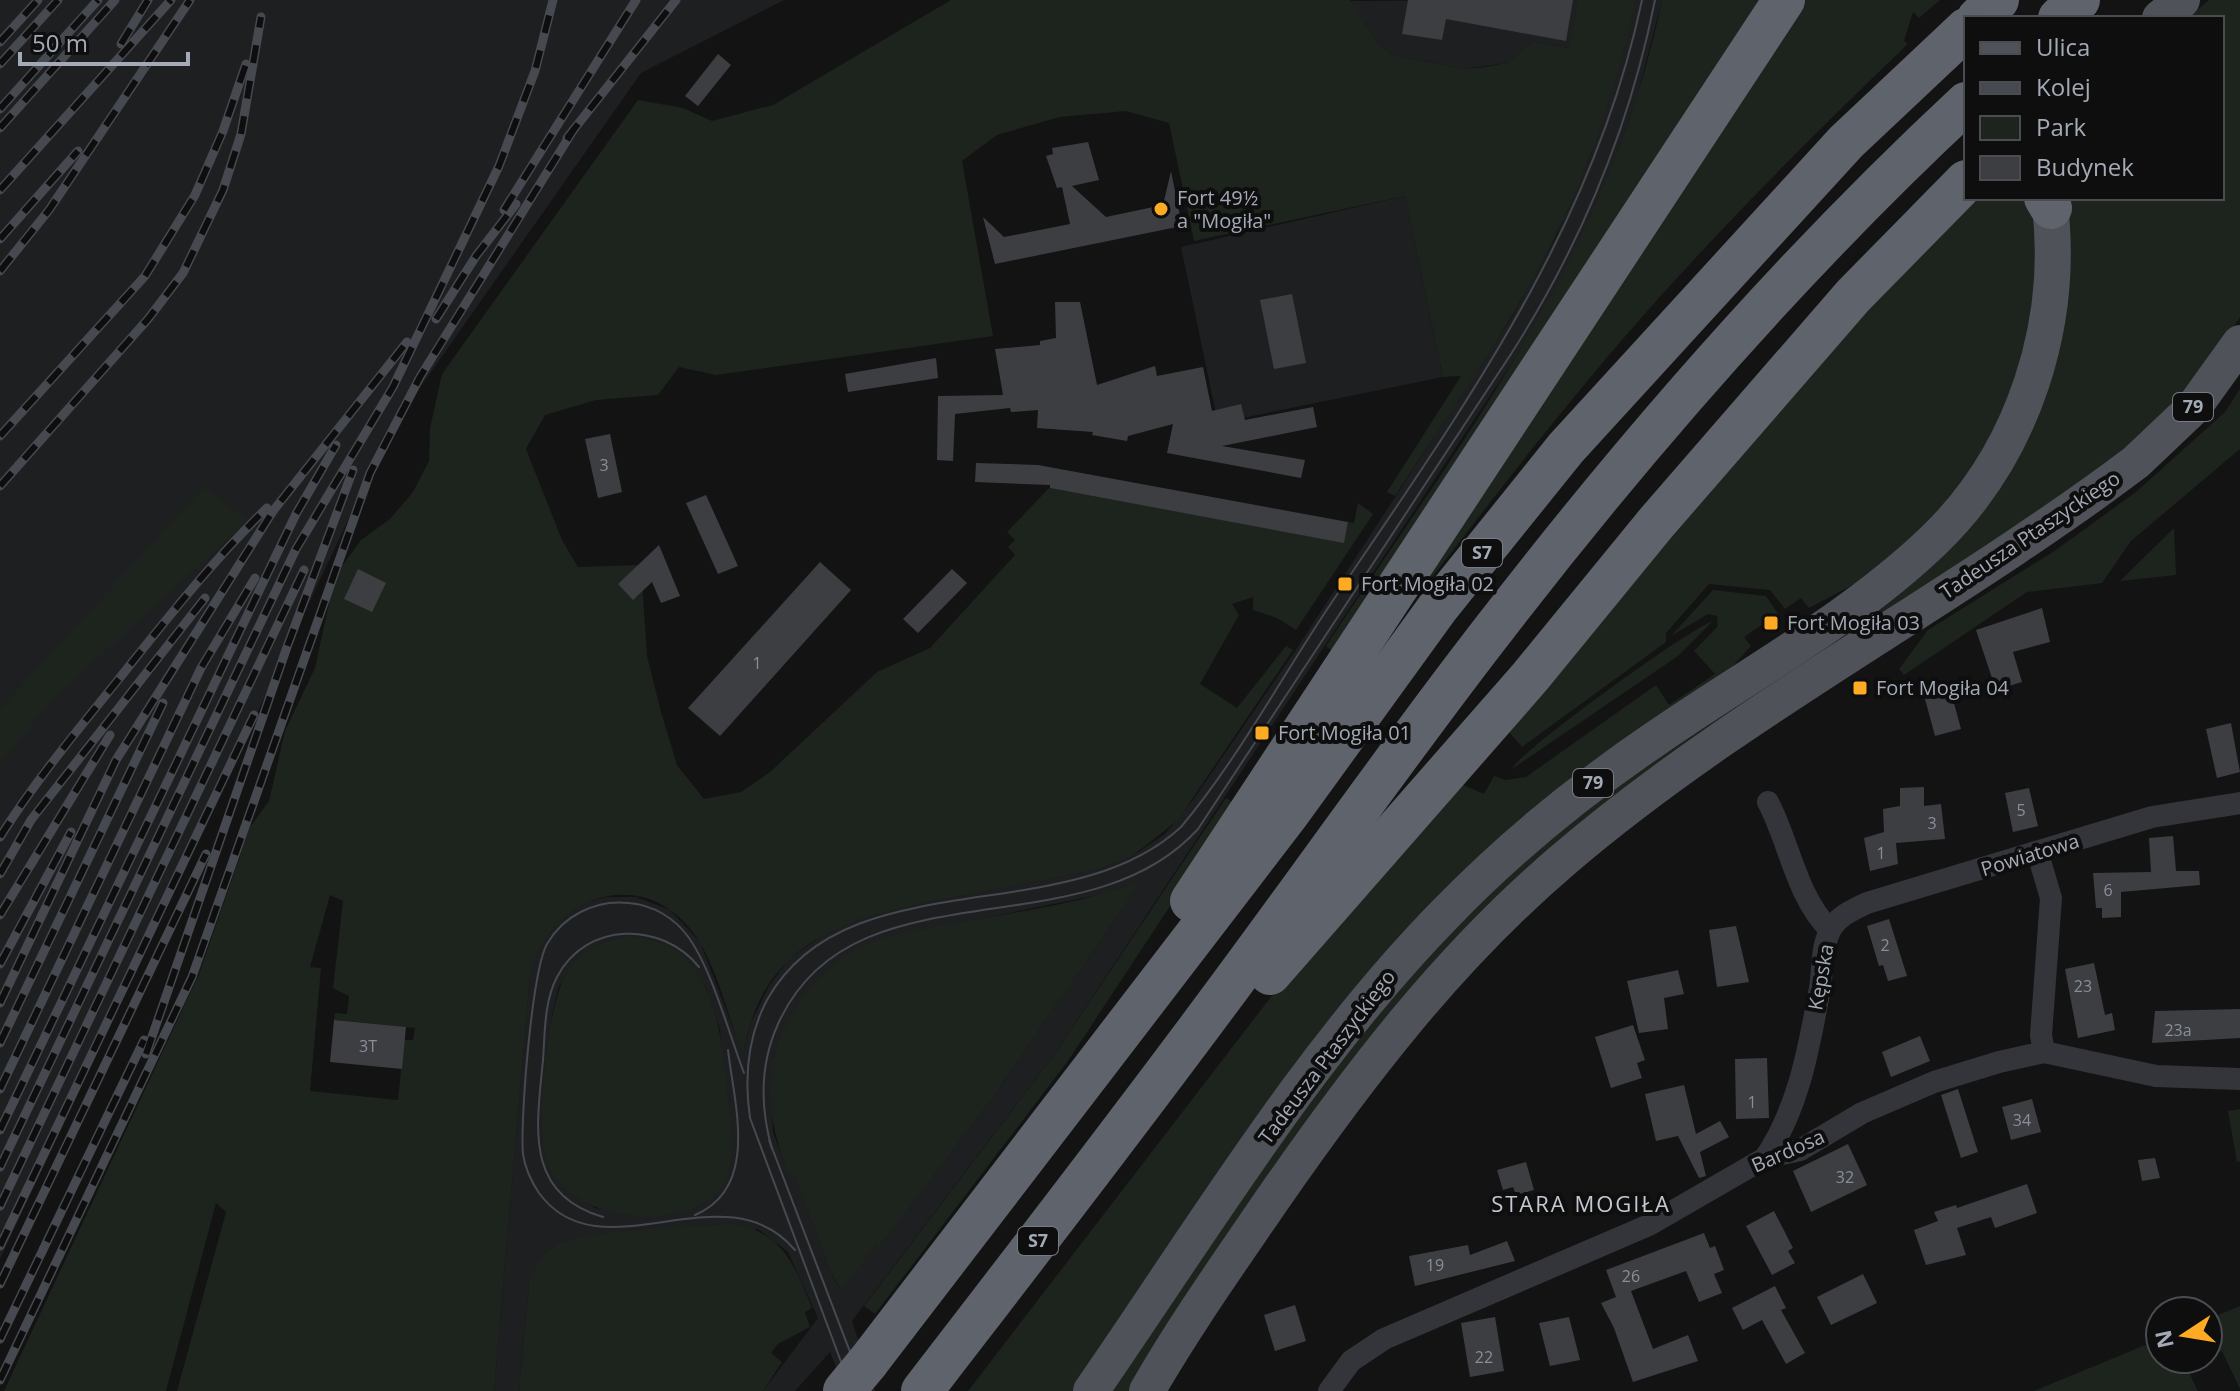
<svg xmlns="http://www.w3.org/2000/svg" width="2240" height="1391" font-family="'Open Sans',sans-serif">
  <rect width="100%" height="100%" fill="#131314"/>
  <g fill="#1e1f21" fill-rule="evenodd">
    <path d="M0,0H784L641,73L391,429L0,1259Z"/>
    <path d="M1578,0L1570,48L1533,42L1506,63L1465,69L1392,55L1376,42L1349,1Z"/>
    <path d="M1636,0H1662L1637,97L1606,184L1555,293L1521,349L1056,1052L852,1321L875,1391H846L830,1352L795,1391H763L818,1318L788,1252L758,1229L551,1249L535,1267L529,1284L519,1391H494L530,975L534,957L555,923L581,904L606,897H636L670,910L700,942L743,1054L751,1022L769,986L788,960L831,929L891,909L1099,869L1131,857L1165,834L1193,800L1295,651L1512,317L1556,237L1589,160ZM1141,881L989,1103L879,1246L876,1245L840,1289L828,1266L795,1174L789,1176L773,1132L771,1083L775,1056L885,938L1103,894ZM624,937L659,942L687,960L706,988L720,1029L731,1164L711,1198L697,1207L644,1216L595,1208L561,1184L545,1156L543,1128L552,1015L558,989L563,979Z"/>
    <path d="M1405,196L1443,377L1218,423L1181,247Z"/>
  </g>
  <g fill="#1c241d" fill-rule="evenodd">
    <path d="M951,0H1350L1376,42L1392,55L1465,69L1485,67L1506,63L1533,42L1569,48L1578,0H1636C1617,81 1593,162 1555,237C1510,328 1451,411 1395,496L1387,492L1461,376L1443,377L1405,196L1194,241L1169,123L1126,111L1060,117L997,135L962,161L993,336L716,375L679,367L658,395L596,400L545,415L526,449L562,540L578,567L641,565L647,656L661,712L677,765L704,799L741,792L770,772L877,672L930,648L1015,555L1008,547L1015,540L1007,532L1049,488L1344,542L1348,522L1354,523L1358,503L1373,514L1296,630L1277,618L1253,610V597L1232,604L1239,615L1200,684L1237,708L1286,646L1293,650L1178,820L1131,857L1099,869C1051,879 1002,888 954,897C853,916 761,937 743,1056C729,1019 716,962 692,931C639,863 548,898 530,975L494,1391H177L226,1212L216,1203L166,1391H4L199,974L250,827L269,801L285,731L315,668L330,599L342,566L361,540L390,519L413,492L429,461L430,428L442,374L638,100L683,108L712,121L773,105ZM330,895L343,901L333,988L349,996L347,1014L335,1013L334,1020L415,1028L413,1040H404L398,1100L310,1091L321,968L310,967Z"/>
    <path d="M1662,0H1767L1068,1061L875,1314L864,1306L1056,1052L1226,798L1233,802L1332,651L1326,646C1463,438 1611,250 1662,0Z"/>
    <path d="M1800,0H1940L1919,18L1913,12L1904,41L1908,44C1822,126 1738,210 1658,299C1561,407 1474,524 1384,639Z"/>
    <path d="M2209,0H2240V317L2200,380L2133,447L1541,861L1131,1391H1108L1300,1112L1396,986L1508,871L1992,491L2062,198H2222V18H2188Z"/>
    <path d="M1971,198H2029L2035,207L2037,299L2002,424L1953,500L1881,570L1809,608L1801,598L1785,609L1770,590L1709,584L1666,633V642L1522,747L1509,732L1463,785L1484,794L1494,776L1505,780L1526,777L1656,685L1669,705L1715,674L1694,651L1718,626L1717,616L1708,614L1671,636L1713,590L1766,596L1778,614L1744,637L1751,646L1724,676L1504,838L1075,1391H968L1287,976L1724,466Z"/>
    <path d="M2240,389V449L2131,541L2102,583L2027,592L1904,675L1899,669L1928,630L2053,552L2136,492L2225,412Z"/>
    <path d="M204,487L246,519L240,528L55,697L0,763V709Z"/>
    <path d="M2174,528L2176,575L2120,581Z"/>
    <path d="M1713,621L1678,656L1512,769C1517,753 1691,627 1713,621Z"/>
    <path d="M1142,880L989,1103L879,1247L876,1245L841,1290L828,1266L795,1175L789,1176C769,1126 761,1073 787,1023C802,995 824,968 852,952C881,935 914,931 946,925C1011,912 1081,905 1142,880Z"/>
    <path d="M624,937C714,934 722,1033 728,1100C730,1129 739,1162 721,1188C704,1210 676,1215 650,1216C618,1217 585,1208 562,1185C551,1175 545,1162 543,1148C538,1111 548,1000 568,970C581,951 602,943 624,937Z"/>
    <path d="M2240,1109V1161L2237,1162L2228,1111Z"/>
    <path d="M730,1224C781,1229 795,1265 812,1308L805,1312L810,1327L778,1344L771,1353L782,1362L763,1391H519L529,1284C533,1267 542,1253 557,1245C588,1229 691,1227 730,1224Z"/>
    <path d="M2240,1306V1389L2222,1351L2208,1357V1319Z"/>
    <path d="M2160,1339V1359H2202L2186,1366L2198,1391H2034Z"/>
  </g>
  <g fill="#3c3e42">
    <path d="M1408,0H1573L1566,41L1446,19L1442,40L1402,34Z"/>
    <path d="M718,54L731,65L698,106L685,96Z"/>
    <path d="M1088,142L1099,180L1072,186L1106,217L1163,205L1171,171L1182,226L995,264L983,217L1004,237L1070,224L1062,187L1057,188L1046,156L1053,154L1052,148Z"/>
    <path d="M1292,294L1306,363L1274,369L1260,300Z"/>
    <path d="M1055,302H1080L1097,385L1155,366L1157,376L1203,367L1212,411L1241,404L1245,420L1313,407L1317,427L1222,446L1305,460L1301,478L1167,453L1173,424L1128,436L1127,441L1092,435L1093,432L1037,428L1038,410L1011,412L1010,408L955,414L953,461L937,460L938,396L1003,395L995,349L1040,345V341L1056,338Z"/>
    <path d="M936,358L938,378L848,392L845,374Z"/>
    <path d="M610,434L622,492L598,498L585,439Z"/>
    <path d="M976,463L1038,465L1348,522L1344,543L1050,488V485L975,482Z"/>
    <path d="M706,495L738,566L718,574L686,503Z"/>
    <path d="M659,545L680,596L661,603L652,582L633,600L618,584Z"/>
    <path d="M820,562L851,590L720,736L688,708Z"/>
    <path d="M358,569L386,583L372,612L344,599Z"/>
    <path d="M952,569L967,583L918,633L903,619Z"/>
    <path d="M2042,608L2050,642L2013,652L2022,682L1996,690L1976,630Z"/>
    <path d="M1948,681L1961,729L1935,736L1922,688Z"/>
    <path d="M2231,723L2240,772L2217,778L2206,729Z"/>
    <path d="M1924,787V806L1941,804L1945,839L1896,843L1898,864L1870,871L1864,838L1884,832L1883,809L1900,806V788Z"/>
    <path d="M2029,788L2038,826L2013,832L2005,793Z"/>
    <path d="M2173,836L2176,871H2199L2200,885L2121,892V917L2102,918V908H2096L2093,873L2151,872L2149,838Z"/>
    <path d="M1889,919L1907,976L1888,981L1883,965L1879,966L1867,926Z"/>
    <path d="M1736,926L1749,982L1717,987L1709,930Z"/>
    <path d="M2094,963L2105,1015L2112,1013L2115,1030L2078,1038L2065,969Z"/>
    <path d="M1678,970L1684,994L1664,998L1668,1029L1639,1033L1627,981Z"/>
    <path d="M2240,1009V1038L2152,1043L2155,1011Z"/>
    <path d="M334,1020L406,1027L402,1069L330,1062Z"/>
    <path d="M1633,1025L1645,1060L1637,1063L1642,1078L1611,1088L1595,1037Z"/>
    <path d="M1920,1036L1930,1061L1891,1077L1882,1052Z"/>
    <path d="M1767,1058L1769,1118L1736,1119L1735,1059Z"/>
    <path d="M1684,1085L1696,1134L1720,1121L1729,1137L1700,1152L1706,1176L1699,1178L1678,1136L1656,1141L1645,1094Z"/>
    <path d="M1958,1089L1978,1152L1961,1158L1941,1095Z"/>
    <path d="M2032,1099L2041,1132L2011,1140L2002,1107Z"/>
    <path d="M1848,1144L1867,1185L1811,1212L1793,1171Z"/>
    <path d="M2155,1158L2160,1178L2142,1181L2138,1160Z"/>
    <path d="M1526,1162L1534,1190L1516,1195L1513,1187L1503,1190L1497,1170Z"/>
    <path d="M2027,1184L2037,1213L1995,1228L1991,1217L1957,1228L1966,1255L1926,1265L1914,1230L1938,1221L1934,1212L1956,1205L1957,1208Z"/>
    <path d="M1774,1211L1793,1248L1788,1251L1795,1263L1772,1275L1746,1226Z"/>
    <path d="M1704,1233L1710,1248L1715,1246L1724,1270L1714,1274L1722,1293L1699,1302L1686,1271L1631,1291L1653,1349L1688,1335L1698,1361L1633,1382L1614,1328L1601,1303L1616,1297L1606,1270Z"/>
    <path d="M1507,1241L1515,1261L1415,1286L1409,1256L1468,1245L1470,1255Z"/>
    <path d="M1863,1274L1877,1303L1831,1325L1817,1297Z"/>
    <path d="M1775,1286L1786,1308L1781,1310L1805,1353L1786,1364L1762,1320L1743,1330L1732,1308Z"/>
    <path d="M1295,1305L1306,1341L1275,1351L1264,1315Z"/>
    <path d="M1495,1317L1504,1371L1470,1377L1461,1323Z"/>
    <path d="M1569,1317L1580,1360L1550,1366L1539,1323Z"/>
  </g>
  <g fill="none" stroke-linecap="round" stroke-linejoin="round">
    <g stroke="#33353a" stroke-width="22">
      <path d="M1768,802C1790,844 1796,896 1830,930"/>
      <path d="M2038,854L2051,898L2041,1035L2044,1052"/>
      <path d="M1765,1158C1799,1108 1809,1047 1820,988C1823,970 1821,950 1829,933C1836,917 1852,910 1867,903L2152,817L2240,803"/>
      <path d="M1329,1391L1351,1361L1384,1339L1649,1225L1765,1158L1800,1150L1862,1113L1934,1082L1999,1062L2044,1052L2156,1076L2240,1079"/>
    </g>
    <g stroke="#4f5259" stroke-width="36">
      <path d="M2160,18L2182,0"/>
      <path d="M1091,1391C1203,1229 1309,1052 1447,912C1510,847 1580,790 1655,739C1747,675 1852,619 1934,540C2024,453 2066,322 2049,198"/>
      <path d="M1147,1391C1185,1325 1229,1263 1272,1200C1358,1076 1447,959 1563,860C1738,710 1952,601 2136,462L2194,407L2240,343"/>
    </g>
    <g stroke="#5f636b" stroke-width="42">
      <path d="M1978,18L1998,0"/>
      <path d="M2059,18L2079,0"/>
      <path d="M2045,198L2051,208"/>
      <path d="M1191,901L1784,0"/>
      <path d="M1270,974L1530,677L1656,523L1853,296L1966,181"/>
      <path d="M868,1362L1289,813L1439,606L1566,448L1846,142L1966,29"/>
      <path d="M922,1391C1032,1248 1143,1105 1250,959C1331,849 1409,738 1493,630C1637,443 1793,264 1966,103"/>
    </g>
    <g stroke="#46494f" stroke-width="2">
      <path d="M744,1073C729,1034 712,970 689,938C675,918 653,905 629,903C596,899 563,916 547,944C532,971 520,1120 523,1154C525,1168 531,1181 539,1193C601,1278 724,1166 795,1250"/>
      <path d="M769,1140L865,1391"/>
      <path d="M772,1149C760,1107 760,1064 778,1024C852,859 1085,954 1198,829L1511,354C1580,246 1630,126 1655,0"/>
      <path d="M695,1215C760,1188 734,1103 728,1050"/>
      <path d="M603,1217C523,1194 537,1125 543,1060C545,1033 544,1002 557,977C586,921 662,921 699,967"/>
      <path d="M852,1391L750,1118C744,1077 747,1038 767,1000C846,858 1068,932 1181,827C1238,759 1281,678 1330,605C1460,412 1593,232 1642,0"/>
    </g>
    <g stroke="#46494f" stroke-width="9">
      <g id="rail">
        <path d="M0,42L38,0"/>
        <path d="M121,44L148,0"/>
        <path d="M0,64L58,0"/>
        <path d="M0,109L98,0"/>
        <path d="M0,128L115,0"/>
        <path d="M567,138L676,0"/>
        <path d="M0,190L171,0"/>
        <path d="M504,210L636,0"/>
        <path d="M0,239L78,151"/>
        <path d="M0,271L49,210L190,0"/>
        <path d="M436,319L476,256L516,204"/>
        <path d="M0,436L145,276L195,195L223,131L246,64"/>
        <path d="M0,486L148,319L183,273L223,190L241,134L261,17"/>
        <path d="M0,837C35,781 77,731 118,680C166,620 212,561 267,508"/>
        <path d="M0,874L31,820L205,598"/>
        <path d="M0,915L110,735"/>
        <path d="M0,964L71,832"/>
        <path d="M0,1003L116,760L273,511L407,342"/>
        <path d="M0,1043L163,703"/>
        <path d="M146,1054L287,647L353,470"/>
        <path d="M0,1089L201,668L255,578"/>
        <path d="M0,1130L296,514L336,445"/>
        <path d="M0,1167L296,549L393,387L499,166L535,71L553,0"/>
        <path d="M0,1206L304,570"/>
        <path d="M0,1246L254,715"/>
        <path d="M0,1284L206,854"/>
        <path d="M0,1339L144,1040"/>
        <path d="M0,1380L192,977L370,473L420,377L574,129"/>
      </g>
    </g>
    <use href="#rail" stroke="#0e0e0f" stroke-width="6" stroke-dasharray="18" stroke-linecap="butt"/>
    <path stroke="#5f636b" stroke-width="42" d="M844,1391L868,1362"/>
  </g>
  <g fill="#fdab22" stroke="#0e0e0f" stroke-width="3">
    <circle cx="1161" cy="209" r="8"/>
    <rect x="1337" y="576" width="16" height="16" rx="4"/>
    <rect x="1763" y="615" width="16" height="16" rx="4"/>
    <rect x="1852" y="680" width="16" height="16" rx="4"/>
    <rect x="1254" y="725" width="16" height="16" rx="4"/>
  </g>
  <g text-anchor="middle" stroke-width="8" stroke-linejoin="round" paint-order="stroke">
    <g font-size="16" fill="#898f99">
      <text x="604" y="471">3</text>
      <text x="757" y="669">1</text>
      <text x="2021" y="816">5</text>
      <text x="1932" y="829">3</text>
      <text x="1881" y="859">1</text>
      <text x="2108" y="896">6</text>
      <text x="1885" y="951">2</text>
      <text x="2083" y="992">23</text>
      <text x="2178" y="1036">23a</text>
      <text x="368" y="1052">3T</text>
      <text x="1752" y="1108">1</text>
      <text x="2022" y="1126">34</text>
      <text x="1845" y="1183">32</text>
      <text x="1435" y="1271">19</text>
      <text x="1631" y="1282">26</text>
      <text x="1484" y="1363">22</text>
    </g>
    <g fill="#0e0e0f" stroke="#767b84" stroke-width="2">
      <rect x="2173" y="393" width="40" height="28" rx="6"/>
      <rect x="1462" y="539" width="40" height="28" rx="6"/>
      <rect x="1573" y="769" width="40" height="28" rx="6"/>
      <rect x="1018" y="1227" width="40" height="28" rx="6"/>
    </g>
    <g font-size="18" font-weight="bold" fill="#a3aab6">
      <text x="2193" y="413">79</text>
      <text x="1482" y="559">S7</text>
      <text x="1593" y="789">79</text>
      <text x="1038" y="1247">S7</text>
    </g>
    <g font-size="20" fill="#a3aab6" stroke="#0e0e0f" text-anchor="start">
      <text x="1177" y="205">Fort 49½<tspan x="1177" dy="23">a "Mogiła"</tspan></text>
      <text x="1361" y="591">Fort Mogiła 02</text>
      <text x="1787" y="630">Fort Mogiła 03</text>
      <text x="1876" y="695">Fort Mogiła 04</text>
      <text x="1278" y="740">Fort Mogiła 01</text>
    </g>
    <g font-size="20" fill="#a3aab6" stroke="#0e0e0f">
      <text transform="translate(2030 535) rotate(-34)" y="7">Tadeusza Ptaszyckiego</text>
      <text transform="translate(2030 855) rotate(-17)" y="7">Powiatowa</text>
      <text transform="translate(1821 977) rotate(-80)" y="7">Kępska</text>
      <text transform="translate(1327 1057) rotate(-53)" y="7">Tadeusza Ptaszyckiego</text>
      <text transform="translate(1788 1151) rotate(-24)" y="7">Bardosa</text>
    </g>
    <g font-size="22" letter-spacing="2" fill="#c4c8d2" stroke="#0e0e0f">
      <text x="1581" y="1212">STARA MOGIŁA</text>
    </g>
  </g>
  <rect x="1964" y="16" width="260" height="184" fill="#0e0e0f" stroke="#4a4c52" stroke-width="2"/>
  <rect x="1980" y="42" width="40" height="12" fill="#4f5259" stroke="#4a4c52" stroke-width="2"/>
  <text x="2036" y="56" font-size="24" fill="#a3aab6">Ulica</text>
  <rect x="1980" y="82" width="40" height="12" fill="#46494f" stroke="#4a4c52" stroke-width="2"/>
  <text x="2036" y="96" font-size="24" fill="#a3aab6">Kolej</text>
  <rect x="1980" y="116" width="40" height="24" fill="#1c241d" stroke="#4a4c52" stroke-width="2"/>
  <text x="2036" y="136" font-size="24" fill="#a3aab6">Park</text>
  <rect x="1980" y="156" width="40" height="24" fill="#3c3e42" stroke="#4a4c52" stroke-width="2"/>
  <text x="2036" y="176" font-size="24" fill="#a3aab6">Budynek</text>
  <g transform="translate(2184 1335) rotate(258)"><circle r="38" fill="#0e0e0f" stroke="#4a4c52" stroke-width="2"/>
  <path d="M0-6L14 30L0 20L-14 30Z" fill="#fdab22"/>
  <text y="-12" font-size="22" font-weight="bold" text-anchor="middle" fill="#a3aab6">N</text>
  </g>
  <path d="M20 52v12h168v-12" fill="none" stroke="#a3aab6" stroke-width="4"/>
  <text x="32" y="52" font-size="24" fill="#a3aab6" stroke="#0e0e0f" stroke-width="6" paint-order="stroke">50 m</text>
</svg>
